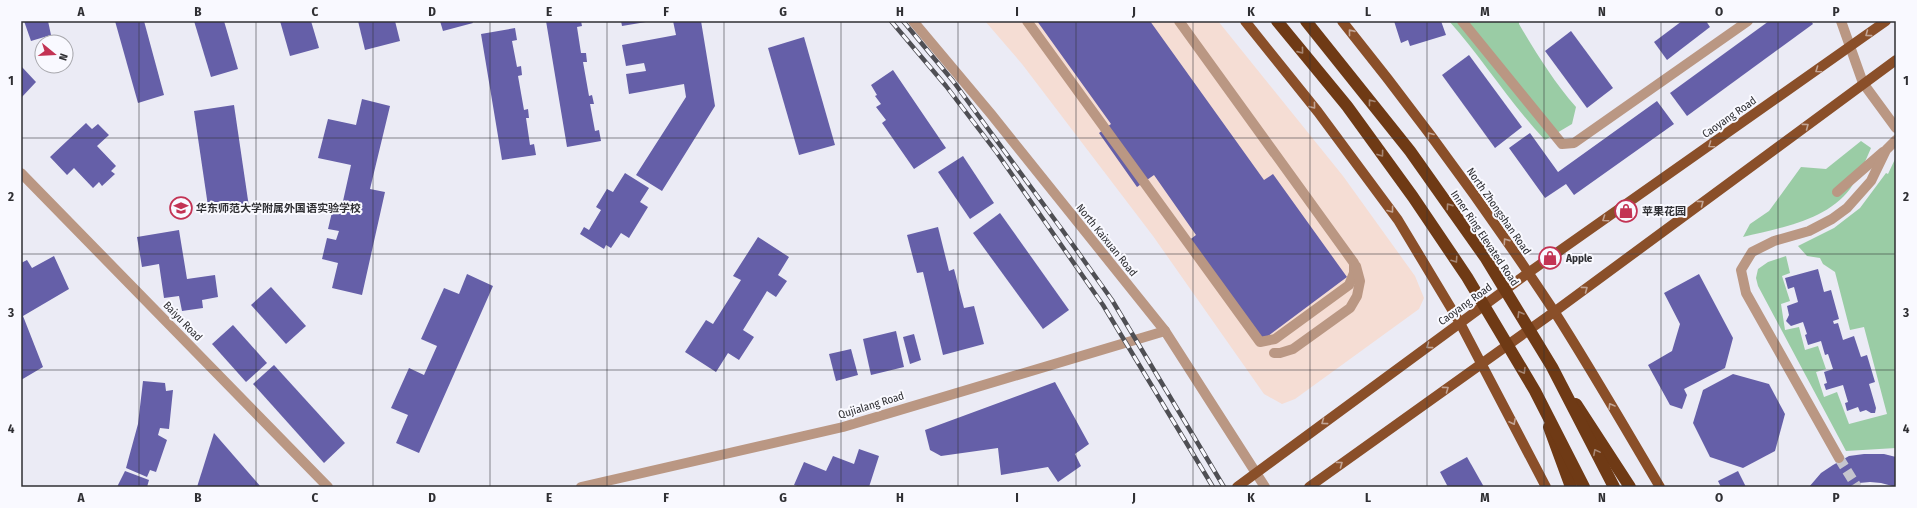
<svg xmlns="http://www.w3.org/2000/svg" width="1917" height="508" font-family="'Fira Sans Condensed','Noto Sans SC',sans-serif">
  <rect width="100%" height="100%" fill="#ebebf5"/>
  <path fill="#f5ddd4" d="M985,21H1218L1343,176L1415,276L1424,298L1419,309L1295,399L1282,404L1264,394L1153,236L1022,64Z"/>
  <g fill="#9acca5">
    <path d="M1449,21H1519V24C1536,53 1554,82 1576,107L1572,124L1545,140C1510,103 1483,59 1449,21Z"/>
    <path d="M1861,141L1871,148C1865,162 1859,176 1850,189C1826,221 1779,228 1743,237L1750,224L1769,211L1801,167L1826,169Z"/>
    <path d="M1896,157V448L1846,451L1758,286L1756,278L1758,269L1768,262L1786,256L1790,273L1782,276L1790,301L1781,304L1785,330L1799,327L1805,350L1818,346L1826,369L1816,372L1824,397L1837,392L1849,424L1887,414L1864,327L1850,330L1835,272L1823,264L1820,258L1807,256L1798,246L1834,228L1860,208L1886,173L1888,174Z"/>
  </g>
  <g fill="#655fa8">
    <path d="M24,21H48L51,35L31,41Z"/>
    <path d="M115,21H144L164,95L138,103Z"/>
    <path d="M194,21H224L238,69L211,77Z"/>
    <path d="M280,21H311L319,48L290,56Z"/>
    <path d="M358,21H395L400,41L365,50Z"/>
    <path d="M440,21H472L473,23L443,31Z"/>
    <path d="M546,21H581L582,26L577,27L581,53H586L587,62H583L589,96L592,95L594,104H590L595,131L599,130L601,141L567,147Z"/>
    <path d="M621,21H645L646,22L622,26Z"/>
    <path d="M673,21H701L715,106L662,191L636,175L686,97L684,84L629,94L626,74L646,71L644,63L626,66L622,45L676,35Z"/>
    <path d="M1037,21H1150L1264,180L1273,174L1347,277L1260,342L1187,242L1196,235L1154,175L1137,187L1099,133L1111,124Z"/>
    <path d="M1394,21H1441L1446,35L1410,46L1408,40L1401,43Z"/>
    <path d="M1682,21H1706L1710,27L1667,60L1654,42Z"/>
    <path d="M1769,21H1811L1813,24L1687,116L1670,93Z"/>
    <path d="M515,28L517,40L512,41L517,67L521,66L522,75L518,76L524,110L528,109L529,118H526L530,145L534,144L536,155L502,160L481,34Z"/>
    <path d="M1571,31L1613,88L1587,108L1545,51Z"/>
    <path d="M804,37L835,145L799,155L768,48Z"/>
    <path d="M1469,55L1522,127L1495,148L1442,75Z"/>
    <path d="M21,66L36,82L21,98Z"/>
    <path d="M893,70L946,148L914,169L882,123L886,120L876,107L881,104L875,96L877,95L871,85Z"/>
    <path d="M362,99L390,106L370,189L385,192L362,295L332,288L338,263L322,259L327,238L336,240L339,231L328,229L333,208L341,210L351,165L318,158L328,119L356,125Z"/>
    <path d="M1657,101L1674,124L1574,195L1566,184L1545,198L1509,148L1530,133L1558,172Z"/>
    <path d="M234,105L249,207L209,213L194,111Z"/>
    <path d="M86,123L92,129L98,124L109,135L97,146L116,166L111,171L115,174L102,186L99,182L93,188L74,168L67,175L50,157Z"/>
    <path d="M963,156L994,203L970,219L938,172Z"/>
    <path d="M625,173L649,188L640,202L648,207L629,238L621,233L611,248L606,245L604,249L580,234L584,227L589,230L601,210L596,207L607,189L613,192Z"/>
    <path d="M1000,213L1069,310L1043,329L973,233Z"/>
    <path d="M938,227L949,271L954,269L964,308L974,306L984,344L943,355L923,272L917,273L907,235Z"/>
    <path d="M179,230L187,279L215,275L218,297L202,300L203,308L182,311L179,296L164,298L159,264L142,267L137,237Z"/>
    <path d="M758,237L789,257L778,275L787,281L776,297L767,291L743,330L754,337L739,360L728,353L716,372L685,352L706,320L713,324L741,280L733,276Z"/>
    <path d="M54,256L69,289L23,316L43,367L21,380V263L27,260L32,268Z"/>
    <path d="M1818,269L1824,292L1831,290L1839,319L1833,321L1834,324L1838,323L1843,340L1854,336L1861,357L1867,355L1875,382L1869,384L1876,408L1875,413H1871L1866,410L1860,412L1858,407L1847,411L1845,403L1848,402L1843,385L1826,390L1824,384L1827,383L1824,372L1833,369L1828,354L1825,355L1821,341L1808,345L1805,335L1807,334L1803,322L1791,326L1786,321L1789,315L1787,306L1798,302L1794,287L1788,289L1785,278Z"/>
    <path d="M467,274L493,286L419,453L396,443L408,415L391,408L409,368L424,375L437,346L421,339L444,288L459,294Z"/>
    <path d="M1699,274L1733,338L1725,368L1684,389L1687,395L1682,409L1670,405L1648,365L1672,351L1680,324L1664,293Z"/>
    <path d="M271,287L306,326L286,344L251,305Z"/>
    <path d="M233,325L267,363L246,382L212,344Z"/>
    <path d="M896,331L904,367L871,375L863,339Z"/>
    <path d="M914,334L921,360L910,364L903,337Z"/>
    <path d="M851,349L858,375L836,381L829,354Z"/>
    <path d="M274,365L345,443L324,463L253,384Z"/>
    <path d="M1733,374L1769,384L1785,414L1775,451L1743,468L1710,457L1693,423L1703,390Z"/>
    <path d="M143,381L165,383L166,391L173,390L169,429L160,428L158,435L167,440L156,472L150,470L147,477L126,468L138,424Z"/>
    <path d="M1055,382L1089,444L1075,454L1081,466L1058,482L1048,467L1001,475L998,448L941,456L930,450L925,430Z"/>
    <path d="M214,433L261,487H197Z"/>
    <path d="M859,449L879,456L869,487H801L794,485L804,462L826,471L833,456L854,464Z"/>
    <path d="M1864,454H1884L1896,457V487L1881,483L1870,482L1859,483L1850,487H1809L1821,473L1833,465L1849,456Z"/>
    <path d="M1467,457L1484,487H1448L1440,472Z"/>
    <path d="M125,471L149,480L147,487H117Z"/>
    <path d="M1738,471L1746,487H1721L1718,481Z"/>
  </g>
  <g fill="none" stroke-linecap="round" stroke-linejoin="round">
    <path stroke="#c5c5ce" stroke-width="10" stroke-dasharray="10 5" stroke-linecap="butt" d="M1839,458L1857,487"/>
    <g stroke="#ba9783" stroke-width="10">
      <path d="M913,21L991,114L1165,331L1265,487"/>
      <path d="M1027,21L1260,342L1275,339L1349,285L1354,273V263L1179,21"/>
      <path d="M1462,21L1562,144L1574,143L1748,21"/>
      <path d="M1841,21L1863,83L1896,128"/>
      <path d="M21,173L328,487"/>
      <path d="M1837,192L1883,152"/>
      <path d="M1274,353H1280L1293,349L1350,308L1357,296L1360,281L1356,266"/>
      <path d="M1839,458L1746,293L1741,270L1752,252L1774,241L1809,231L1832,219L1847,208L1871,181L1886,150L1896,140"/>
      <path d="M581,487L843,427L1165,331"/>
    </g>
    <g stroke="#8a4f29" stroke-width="10">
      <path d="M1245,21L1318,112L1398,220L1460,323L1546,487"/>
      <path d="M1342,21C1417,114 1488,211 1554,311C1591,369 1625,428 1660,487"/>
      <path d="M1237,487L1528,273L1886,21"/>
      <path d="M1309,487L1554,312L1896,60"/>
    </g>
    <g stroke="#6f3a15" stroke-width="12">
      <path d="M1576,404L1630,487"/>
      <path d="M1549,427L1571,487"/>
    </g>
    <g stroke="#4f4f54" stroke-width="4.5">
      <g id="rail">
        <path d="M891,21L946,86L997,153L1103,305L1213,487"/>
        <path d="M903,21L953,81L1063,231L1112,300L1224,487"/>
      </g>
    </g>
    <use href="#rail" stroke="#f9f9ff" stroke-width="3" stroke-dasharray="9" stroke-linecap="butt"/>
    <g stroke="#6f3a15" stroke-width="12">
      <path d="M1277,21L1347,106L1413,197L1467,277L1535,391L1584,487"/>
      <path d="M1306,21L1410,151L1485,257L1552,367L1614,487"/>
    </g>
  </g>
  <defs><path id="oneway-chevron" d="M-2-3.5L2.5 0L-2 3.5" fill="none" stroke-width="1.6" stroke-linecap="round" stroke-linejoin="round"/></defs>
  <g stroke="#c2a494">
    <use href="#oneway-chevron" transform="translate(1351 32) rotate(-129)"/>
    <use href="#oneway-chevron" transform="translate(1868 34) rotate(143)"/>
    <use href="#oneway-chevron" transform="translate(1818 70) rotate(145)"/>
    <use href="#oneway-chevron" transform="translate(1313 106) rotate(51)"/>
    <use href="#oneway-chevron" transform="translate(1806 126) rotate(-37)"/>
    <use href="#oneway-chevron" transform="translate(1430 135) rotate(-127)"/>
    <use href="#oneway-chevron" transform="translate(1711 145) rotate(145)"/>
    <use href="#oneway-chevron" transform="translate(1701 203) rotate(-37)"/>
    <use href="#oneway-chevron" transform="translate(1391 210) rotate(53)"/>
    <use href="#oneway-chevron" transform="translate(1605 219) rotate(145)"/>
    <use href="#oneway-chevron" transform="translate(1506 241) rotate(-125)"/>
    <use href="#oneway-chevron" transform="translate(1585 289) rotate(-37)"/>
    <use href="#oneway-chevron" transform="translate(1429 346) rotate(144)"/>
    <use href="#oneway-chevron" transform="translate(1446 389) rotate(-36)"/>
    <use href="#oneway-chevron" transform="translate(1611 406) rotate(-121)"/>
    <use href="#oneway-chevron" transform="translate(1324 422) rotate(144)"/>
    <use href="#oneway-chevron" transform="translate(1513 422) rotate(63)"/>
    <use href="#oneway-chevron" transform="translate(1340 464) rotate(-36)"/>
  </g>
  <g stroke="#a68673">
    <use href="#oneway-chevron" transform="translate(1301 51) rotate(51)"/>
    <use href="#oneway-chevron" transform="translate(1371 102) rotate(-128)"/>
    <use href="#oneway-chevron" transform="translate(1381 154) rotate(54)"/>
    <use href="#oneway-chevron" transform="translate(1449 206) rotate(-125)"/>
    <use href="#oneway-chevron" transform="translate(1455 260) rotate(56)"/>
    <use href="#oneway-chevron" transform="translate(1520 314) rotate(-121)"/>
    <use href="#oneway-chevron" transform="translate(1523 371) rotate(59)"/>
    <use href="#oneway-chevron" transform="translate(1596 452) rotate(-118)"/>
  </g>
  <path fill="none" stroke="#2f2f33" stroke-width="1" stroke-opacity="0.55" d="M139,21V487M256,21V487M373,21V487M490,21V487M607,21V487M724,21V487M841,21V487M958,21V487M1076,21V487M1193,21V487M1310,21V487M1427,21V487M1544,21V487M1661,21V487M1778,21V487M21,138H1896M21,254H1896M21,370H1896"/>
  <defs>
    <g id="school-ring" transform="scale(1.15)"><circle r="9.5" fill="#f9f9ff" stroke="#c33354" stroke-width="1.5"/><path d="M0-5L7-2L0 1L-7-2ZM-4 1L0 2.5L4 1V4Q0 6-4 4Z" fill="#c33354"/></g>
    <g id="shop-ring" transform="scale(1.15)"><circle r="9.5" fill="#f9f9ff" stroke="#c33354" stroke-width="1.5"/><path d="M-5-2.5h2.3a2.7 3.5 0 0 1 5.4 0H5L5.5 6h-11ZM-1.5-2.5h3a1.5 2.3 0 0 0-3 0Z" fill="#c33354"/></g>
  </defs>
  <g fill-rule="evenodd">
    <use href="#school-ring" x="181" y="208"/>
    <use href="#shop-ring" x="1626" y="211"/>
    <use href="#shop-ring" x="1550" y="258"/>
  </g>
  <g text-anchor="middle" stroke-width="4" stroke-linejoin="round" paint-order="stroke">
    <g font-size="11" fill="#2f2f33" stroke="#f9f9ff">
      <text transform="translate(1729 117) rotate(-35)" y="4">Caoyang Road</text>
      <text transform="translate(1499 211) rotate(55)" y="4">North Zhongshan Road</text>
      <text transform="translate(1485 238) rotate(56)" y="4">Inner Ring Elevated Road</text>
      <text transform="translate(1107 240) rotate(51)" y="4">North Kaixuan Road</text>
      <text transform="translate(1465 304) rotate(-36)" y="4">Caoyang Road</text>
      <text transform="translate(183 321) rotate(46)" y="4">Baiyu Road</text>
      <text transform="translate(871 405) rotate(-17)" y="4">Qujialang Road</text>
    </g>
    <g font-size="11" font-weight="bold" fill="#2f2f33" stroke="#f9f9ff" text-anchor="start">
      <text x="196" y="212">华东师范大学附属外国语实验学校</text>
      <text x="1642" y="215">苹果花园</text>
      <text x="1566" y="262">Apple</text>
    </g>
  </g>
  <rect width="1917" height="508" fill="none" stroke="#f9f9ff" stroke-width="44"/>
  <g transform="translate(54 54) rotate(108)"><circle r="19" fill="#f9f9ff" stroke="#a8a8ad"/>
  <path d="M0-3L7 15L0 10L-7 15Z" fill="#c33354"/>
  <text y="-6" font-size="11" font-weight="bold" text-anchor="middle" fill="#2f2f33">N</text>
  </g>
  <rect x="22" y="22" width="1873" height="464" fill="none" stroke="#2f2f33" stroke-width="1.5"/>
  <g font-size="13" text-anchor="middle" font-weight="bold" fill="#2f2f33">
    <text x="81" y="16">A</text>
    <text x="198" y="16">B</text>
    <text x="315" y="16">C</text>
    <text x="432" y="16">D</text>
    <text x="549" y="16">E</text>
    <text x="666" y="16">F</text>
    <text x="783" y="16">G</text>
    <text x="900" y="16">H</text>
    <text x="1017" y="16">I</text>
    <text x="1134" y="16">J</text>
    <text x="1251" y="16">K</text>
    <text x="1368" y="16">L</text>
    <text x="1485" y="16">M</text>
    <text x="1602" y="16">N</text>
    <text x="1719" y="16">O</text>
    <text x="1836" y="16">P</text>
    <text x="11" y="85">1</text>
    <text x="1906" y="85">1</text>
    <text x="11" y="201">2</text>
    <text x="1906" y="201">2</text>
    <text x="11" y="317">3</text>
    <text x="1906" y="317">3</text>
    <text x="11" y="433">4</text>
    <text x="1906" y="433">4</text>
    <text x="81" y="502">A</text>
    <text x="198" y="502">B</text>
    <text x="315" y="502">C</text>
    <text x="432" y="502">D</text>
    <text x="549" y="502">E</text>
    <text x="666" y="502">F</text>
    <text x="783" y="502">G</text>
    <text x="900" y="502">H</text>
    <text x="1017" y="502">I</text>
    <text x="1134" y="502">J</text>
    <text x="1251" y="502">K</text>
    <text x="1368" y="502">L</text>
    <text x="1485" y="502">M</text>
    <text x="1602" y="502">N</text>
    <text x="1719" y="502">O</text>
    <text x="1836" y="502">P</text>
  </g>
</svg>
